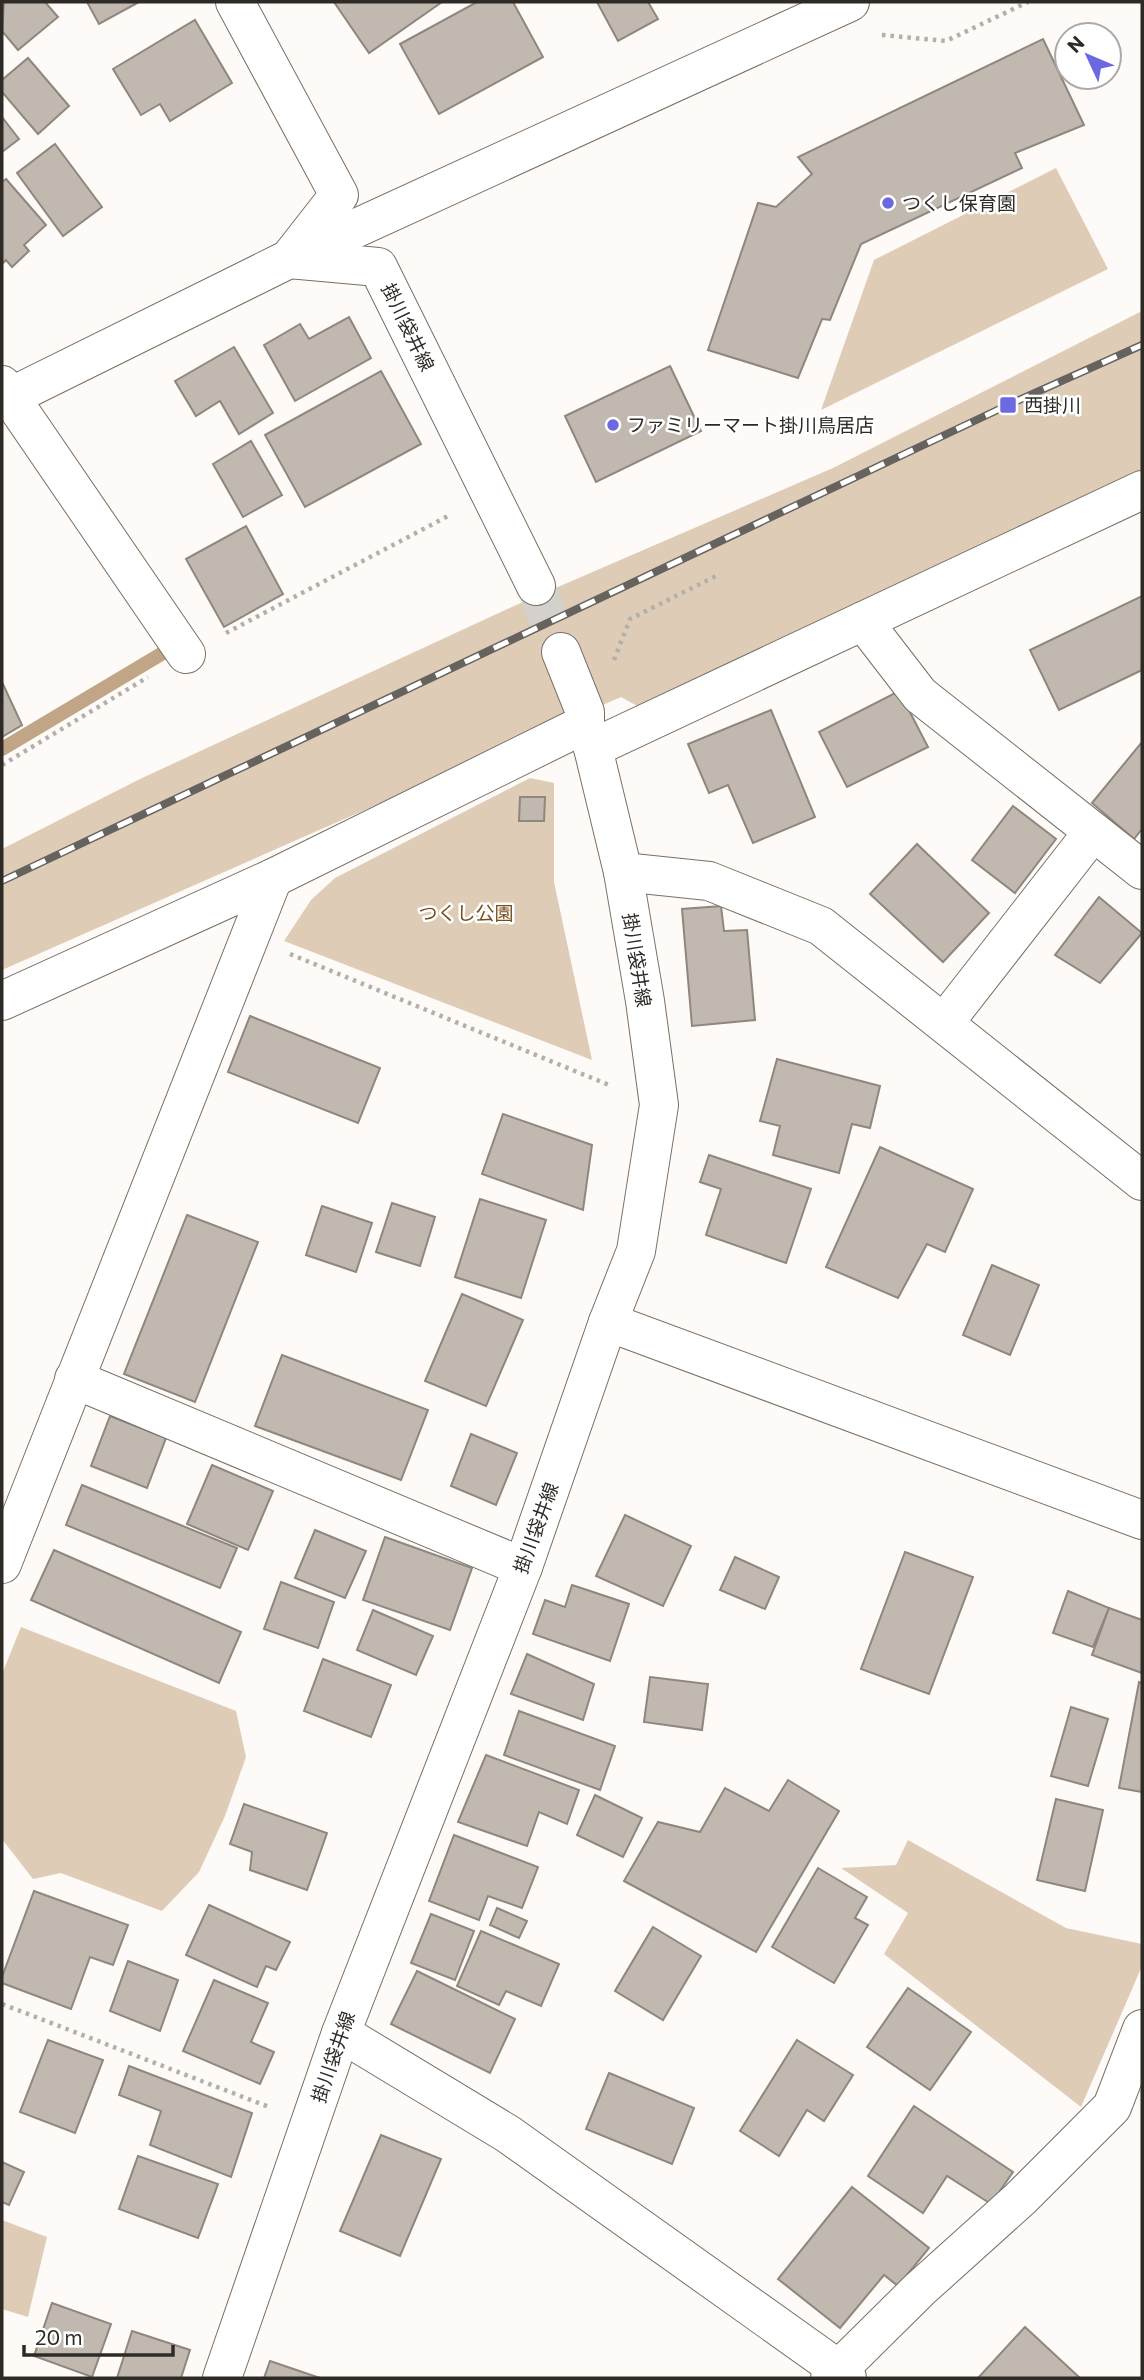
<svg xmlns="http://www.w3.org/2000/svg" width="1144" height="2380" font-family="Commissioner,'Noto Sans JP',sans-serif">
  <rect width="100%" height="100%" fill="#fefaf7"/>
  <g fill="#deccb7">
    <path d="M1056,168L1108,269L821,410L874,260Z"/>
    <path d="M1142,311V477L639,707L621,697L2,970V849L140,779L514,606L833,468Z"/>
    <path d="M530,778L554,783V882L592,1060L284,941L311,900L335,878Z"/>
    <path d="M21,1627L236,1711L246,1757L225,1816L199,1872L162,1911L61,1873L33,1879L2,1839V1674Z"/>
    <path d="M908,1840L1066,1928L1142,1944V1966L1081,2107L884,1954L908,1913L841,1868L896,1865Z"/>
    <path d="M2,2220L47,2237L28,2317L2,2309Z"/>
  </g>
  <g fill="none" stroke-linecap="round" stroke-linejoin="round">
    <path stroke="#c0a586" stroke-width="14" d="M2,749L168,650L163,642"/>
  </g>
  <g fill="#c1b9b0" stroke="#8f877e" stroke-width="2">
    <path d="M4,2H45L58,17L18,50L2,31Z"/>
    <path d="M87,2H139L99,24Z"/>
    <path d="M334,2H442L369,53Z"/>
    <path d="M477,2H513L543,57L439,114L400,44Z"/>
    <path d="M597,2H648L658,19L618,41Z"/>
    <path d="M195,20L232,83L170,121L160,104L141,115L113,69Z"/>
    <path d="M1043,39L1084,125L1015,153L1022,168L861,244L830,320L822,319L798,378L708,350L758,203L776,207L812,174L798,157Z"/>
    <path d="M28,58L69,106L38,134L2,92V80Z"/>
    <path d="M2,117L19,139L2,152Z"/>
    <path d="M55,144L102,207L63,236L17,173Z"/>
    <path d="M6,179L46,225L24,245L29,251L12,267L6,260L2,264V182Z"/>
    <path d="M349,317L371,358L295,401L264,345L300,324L309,339Z"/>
    <path d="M234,347L273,413L239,434L220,401L196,416L175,381Z"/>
    <path d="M670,366L701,431L596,482L565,416Z"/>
    <path d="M381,371L421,444L305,507L265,435Z"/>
    <path d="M251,441L282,495L243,517L213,464Z"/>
    <path d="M246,526L283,594L224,627L186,559Z"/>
    <path d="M1142,596V670L1059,710L1030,650Z"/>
    <path d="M2,682L22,725L2,737Z"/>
    <path d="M899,691L928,747L847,787L819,732Z"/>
    <path d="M771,710L815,817L753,843L728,785L709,793L688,744Z"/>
    <path d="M1142,742V829L1134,839L1092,803Z"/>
    <path d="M520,797H545L544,821H519Z"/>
    <path d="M1013,806L1056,839L1015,893L972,860Z"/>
    <path d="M917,844L989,913L943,962L870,894Z"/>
    <path d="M1099,897L1142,933L1100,983L1055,955Z"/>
    <path d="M721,906L724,931L747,930L755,1020L692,1026L682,909Z"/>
    <path d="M250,1016L380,1068L358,1123L228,1072Z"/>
    <path d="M777,1059L880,1086L870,1128L852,1124L839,1173L773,1155L780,1126L760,1121Z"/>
    <path d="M503,1114L592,1145L583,1210L482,1174Z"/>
    <path d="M880,1147L973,1189L945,1252L927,1244L898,1298L826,1267Z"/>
    <path d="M709,1155L811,1189L786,1263L706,1235L721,1189L700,1182Z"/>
    <path d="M480,1199L546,1220L521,1298L455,1277Z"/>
    <path d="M392,1203L435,1217L420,1266L376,1252Z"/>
    <path d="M322,1206L372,1223L356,1272L306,1255Z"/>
    <path d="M187,1215L258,1242L195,1402L124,1374Z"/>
    <path d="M992,1265L1039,1285L1010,1355L963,1335Z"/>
    <path d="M462,1294L523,1320L486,1406L425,1381Z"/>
    <path d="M282,1355L428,1410L401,1480L255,1426Z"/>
    <path d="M110,1416L166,1438L147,1488L91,1466Z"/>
    <path d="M471,1434L517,1453L496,1505L451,1486Z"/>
    <path d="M212,1465L273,1491L248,1550L187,1524Z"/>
    <path d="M82,1485L237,1548L220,1588L66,1525Z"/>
    <path d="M625,1515L691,1546L663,1606L596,1576Z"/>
    <path d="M315,1530L366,1551L345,1598L295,1578Z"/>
    <path d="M385,1537L472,1568L450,1630L363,1600Z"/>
    <path d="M54,1550L241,1632L219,1683L31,1600Z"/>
    <path d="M905,1552L973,1577L929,1694L861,1669Z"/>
    <path d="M735,1557L779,1577L765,1609L720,1590Z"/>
    <path d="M281,1582L334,1602L318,1648L264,1629Z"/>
    <path d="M572,1585L629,1604L610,1661L533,1634L545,1600L565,1607Z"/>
    <path d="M1068,1591L1109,1608L1093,1647L1053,1633Z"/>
    <path d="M1109,1608L1142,1620V1673L1092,1655Z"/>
    <path d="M373,1610L433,1636L416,1675L357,1650Z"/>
    <path d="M527,1654L594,1684L583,1720L511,1694Z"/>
    <path d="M323,1659L391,1685L371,1737L304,1711Z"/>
    <path d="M650,1677L708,1684L702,1730L644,1722Z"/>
    <path d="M1139,1682L1142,1683V1792L1119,1788Z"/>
    <path d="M1071,1707L1108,1719L1088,1786L1051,1776Z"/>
    <path d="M519,1711L615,1746L600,1790L504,1755Z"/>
    <path d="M486,1755L579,1790L567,1824L539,1812L527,1846L458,1822Z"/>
    <path d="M788,1780L839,1811L756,1952L624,1881L658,1822L700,1832L725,1788L769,1811Z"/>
    <path d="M595,1795L642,1818L623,1857L577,1835Z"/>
    <path d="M1056,1799L1103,1810L1085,1891L1037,1880Z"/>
    <path d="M244,1804L327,1833L307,1890L250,1870L252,1852L230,1844Z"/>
    <path d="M454,1835L538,1867L522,1908L488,1896L479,1920L429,1901Z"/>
    <path d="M818,1868L867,1897L855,1918L868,1925L834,1983L772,1947Z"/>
    <path d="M34,1891L128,1925L113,1965L90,1957L71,2009L2,1983V1977Z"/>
    <path d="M209,1905L290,1942L276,1970L266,1966L257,1987L186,1955Z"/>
    <path d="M497,1908L527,1921L519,1938L490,1925Z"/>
    <path d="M431,1914L474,1931L455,1980L411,1963Z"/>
    <path d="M653,1927L701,1956L663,2020L615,1991Z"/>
    <path d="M481,1931L559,1964L541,2006L506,1991L499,2005L457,1986Z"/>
    <path d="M128,1961L178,1980L160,2031L110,2011Z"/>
    <path d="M417,1971L515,2019L490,2073L391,2024Z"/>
    <path d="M214,1980L268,2003L251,2042L274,2052L260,2084L183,2051Z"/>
    <path d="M908,1988L971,2032L930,2090L867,2047Z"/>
    <path d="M48,2040L103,2060L75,2133L20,2112Z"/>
    <path d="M797,2040L853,2075L824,2121L807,2110L779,2156L740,2131Z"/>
    <path d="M129,2066L252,2113L231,2177L150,2145L161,2111L119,2095Z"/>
    <path d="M609,2073L694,2108L672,2164L586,2129Z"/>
    <path d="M914,2106L1013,2172L991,2204L947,2176L923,2213L868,2176Z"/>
    <path d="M381,2135L441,2159L400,2256L340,2231Z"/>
    <path d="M138,2156L218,2184L198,2238L119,2209Z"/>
    <path d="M2,2162L24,2172L9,2205L2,2202Z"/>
    <path d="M852,2187L929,2248L898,2286L884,2275L840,2328L778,2279Z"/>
    <path d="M52,2303L111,2324L92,2377L34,2356Z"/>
    <path d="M1025,2327L1080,2378H978Z"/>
    <path d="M132,2331L190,2350L181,2378H117Z"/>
    <path d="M270,2361L320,2378H264Z"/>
  </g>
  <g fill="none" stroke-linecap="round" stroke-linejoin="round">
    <path stroke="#d4d1cd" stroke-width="38" stroke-dasharray="38 19" stroke-linecap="butt" d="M536,586L561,652"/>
    <g stroke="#777067" stroke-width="40">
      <g id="minor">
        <path d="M2,385L186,654"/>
        <path d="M2,401L289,259L850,2"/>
        <path d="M863,621L920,695L1142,870"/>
        <path d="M593,748L1142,490"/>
        <path d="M623,872L709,881L821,926L1142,1181"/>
        <path d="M2,1001L273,878L585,724"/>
        <path d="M944,1023L1093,832"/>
        <path d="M608,1322L1142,1520"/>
        <path d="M74,1379L523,1567"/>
        <path d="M2,1564L273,878"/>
        <path d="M341,2033L508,2134L838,2369L847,2378"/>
        <path d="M830,2378L920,2289L1020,2199L1112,2107L1142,2029"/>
      </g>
    </g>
    <g stroke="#777067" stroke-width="40">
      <g id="major">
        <path d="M235,2L339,195L289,259L378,267L536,586"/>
        <path d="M222,2378L341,2033L523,1567L608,1322L636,1251L659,1105L645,1001L623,872L593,748L585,724V712L561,652"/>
      </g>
    </g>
    <g stroke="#b3b0ac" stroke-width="4.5" stroke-dasharray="3.5 5" stroke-linecap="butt">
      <path d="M882,35L946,41L1028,2"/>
      <path d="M226,633L450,515"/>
      <path d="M614,660L630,619L720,574"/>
      <path d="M2,765L148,677"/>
      <path d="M290,954L609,1085"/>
      <path d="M2,2004L269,2107"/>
    </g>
    <use href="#minor" stroke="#fff" stroke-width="38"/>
    <use href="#major" stroke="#fff" stroke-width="38"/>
    <g stroke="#66635f" stroke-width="8">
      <path id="rail" d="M2,881L1008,405L1142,345"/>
    </g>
    <use href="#rail" stroke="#fff" stroke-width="5" stroke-dasharray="16" stroke-linecap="butt"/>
  </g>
  <g fill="#6b69e2" stroke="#fff" stroke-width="2.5">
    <circle cx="888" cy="203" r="7"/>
    <rect x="999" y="396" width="18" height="18" rx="3.5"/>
    <circle cx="613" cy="425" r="7"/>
  </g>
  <g text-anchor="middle" stroke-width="5" stroke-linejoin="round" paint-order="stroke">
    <g font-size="19" fill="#2e2b27" stroke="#fff" text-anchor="start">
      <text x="902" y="210">つくし保育園</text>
      <text x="1024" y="412">西掛川</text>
      <text x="627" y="432">ファミリーマート掛川鳥居店</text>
    </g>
    <g font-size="19" fill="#2e2b27" stroke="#fff">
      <text transform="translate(408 327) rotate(64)" y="7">掛川袋井線</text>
      <text transform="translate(637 960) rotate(81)" y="7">掛川袋井線</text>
      <text transform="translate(536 1528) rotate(-70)" y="7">掛川袋井線</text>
      <text transform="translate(333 2057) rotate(-71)" y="7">掛川袋井線</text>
    </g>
    <g font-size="19" fill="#754f1d" stroke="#fff">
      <text x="466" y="920">つくし公園</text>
    </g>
  </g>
  <rect width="1144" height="2380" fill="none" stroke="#2e2b27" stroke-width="7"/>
  <g transform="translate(1088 56) rotate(314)"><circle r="33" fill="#ffffff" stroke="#abaaa9" stroke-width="2"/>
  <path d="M0-5L12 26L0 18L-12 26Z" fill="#6b69e2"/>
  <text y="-10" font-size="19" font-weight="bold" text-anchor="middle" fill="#2e2b27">N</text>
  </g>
  <path d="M24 2345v10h149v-10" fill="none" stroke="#2e2b27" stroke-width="3.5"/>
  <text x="35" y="2345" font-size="21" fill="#2e2b27" stroke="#ffffff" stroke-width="5" paint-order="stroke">20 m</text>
</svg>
